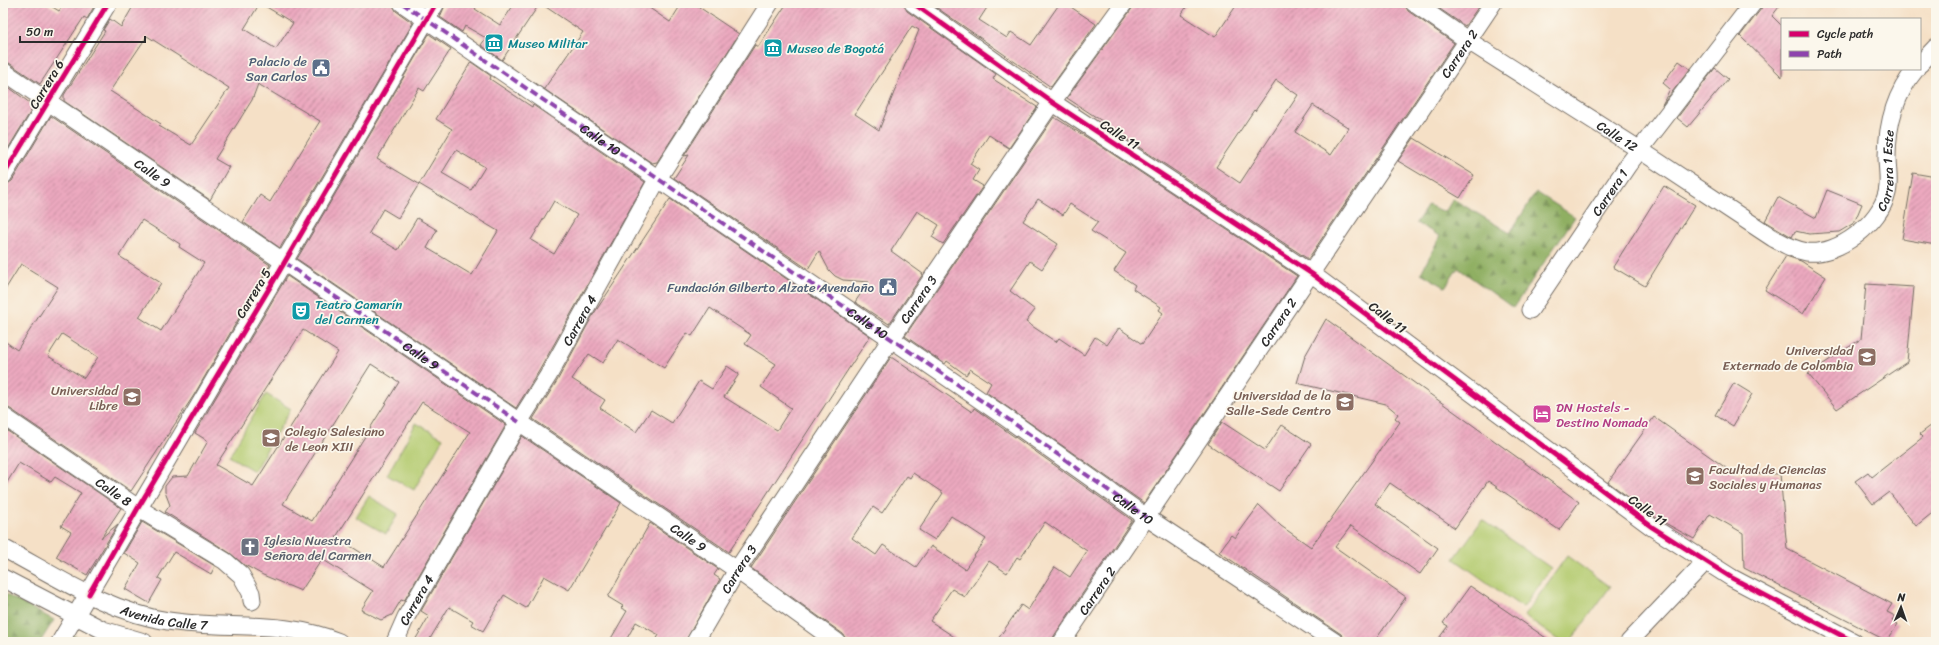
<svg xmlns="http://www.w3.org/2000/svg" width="1939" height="645" font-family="Sriracha,sans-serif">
  <defs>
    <pattern id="forest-firs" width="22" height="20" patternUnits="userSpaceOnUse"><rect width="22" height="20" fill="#8faf62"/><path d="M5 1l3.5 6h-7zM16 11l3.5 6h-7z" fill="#758f51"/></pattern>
    <pattern id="building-hatch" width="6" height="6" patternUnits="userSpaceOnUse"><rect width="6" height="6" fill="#eca9bf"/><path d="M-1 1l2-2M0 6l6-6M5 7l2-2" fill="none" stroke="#bf8a9b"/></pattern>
  </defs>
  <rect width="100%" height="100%" fill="#fbf7ec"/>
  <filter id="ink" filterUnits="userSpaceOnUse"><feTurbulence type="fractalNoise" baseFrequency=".025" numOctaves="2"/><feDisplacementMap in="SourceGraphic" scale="8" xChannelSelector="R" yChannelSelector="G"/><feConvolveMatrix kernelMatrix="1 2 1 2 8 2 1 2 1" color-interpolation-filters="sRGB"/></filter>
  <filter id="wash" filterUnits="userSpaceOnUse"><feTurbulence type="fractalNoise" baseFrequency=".012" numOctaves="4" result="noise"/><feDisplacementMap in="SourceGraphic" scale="16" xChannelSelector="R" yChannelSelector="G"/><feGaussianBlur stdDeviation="0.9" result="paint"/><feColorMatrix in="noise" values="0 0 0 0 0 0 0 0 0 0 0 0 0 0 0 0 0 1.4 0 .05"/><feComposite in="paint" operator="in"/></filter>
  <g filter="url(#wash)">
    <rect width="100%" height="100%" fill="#f5e0c6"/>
    <g fill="url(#forest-firs)" stroke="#5d6d46">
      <path d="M1536,192L1575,217L1513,308L1458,268L1445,287L1421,273L1440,236L1416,223L1428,205L1445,212L1453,199L1510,233Z"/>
      <path d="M3,593L54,620L40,642H3Z"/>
      <path d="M73,635L85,640L86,642H68Z"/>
    </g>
    <g fill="#b4cb70" stroke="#707b4e">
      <path d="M266,394L291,409L254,471L229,456Z"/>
      <path d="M416,423L443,438L414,490L387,475Z"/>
      <path d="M369,496L398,514L386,534L356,517Z"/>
      <path d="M1482,520L1551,568L1523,608L1454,559Z"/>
      <path d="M1567,556L1610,587L1570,642H1561L1524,616Z"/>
    </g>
    <g id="blocks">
      <g fill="url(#building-hatch)" fill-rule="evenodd">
        <path d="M3,3H46L59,11L64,4L62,3H96L87,19L84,17L40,84L9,63L3,61Z"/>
        <path d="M135,3H392L396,11L413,23L280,248L243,222L260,195L270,202L320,121L258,84L252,100L215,159L229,167L210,200L64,101V95L105,31L103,30L110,19L121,27ZM260,3L293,23L276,49L244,29ZM147,36L229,88L191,145L159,126L161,124L110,91Z"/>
        <path d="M446,3H479L475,9L500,25L515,3H642L670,22L682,3H693L739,34L657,162L652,163L544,89L583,32L540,3L502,60L481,45L486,38L465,26L462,32L440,17Z"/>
        <path d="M787,3H903L907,11L996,74L993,79L1037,107L1009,148L989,135L970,164L979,170L973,180L983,186L943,244L932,237L939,225L917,211L891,251L923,274L889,324L855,302L869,282L843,280L835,276L829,270L819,251L808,269L674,178L689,155L684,156L755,45L758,47ZM912,26L919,30L879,130L855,114Z"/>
        <path d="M930,3H990L979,20L1007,38L1011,32L1031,45L1060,3H1065L1096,24L1051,87Z"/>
        <path d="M1136,3H1189L1181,15L1215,37L1238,3H1404L1408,11L1454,43L1308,259L1107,126L1108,125L1067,98ZM1276,80L1298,95L1240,183L1216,167L1254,110L1255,111ZM1313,105L1349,128L1331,155L1295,132Z"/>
        <path d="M1431,3H1481L1465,26Z"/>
        <path d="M1763,3H1782L1772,16L1782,26V77L1740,36L1761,9Z"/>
        <path d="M429,34L451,49L424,91L419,88L377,159L419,184L452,129L436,119L471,62L491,76L490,79L532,107L533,105L645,182L539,371L516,408L297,259ZM456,150L485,167L471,190L442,173ZM419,184L498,231L472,275L427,248L437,230L417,218L398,250L369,233L383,209L398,218ZM554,201L577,215L554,254L531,240Z"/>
        <path d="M1679,61L1690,69L1662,105L1670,89L1663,83Z"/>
        <path d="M1715,68L1728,79L1688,127L1677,118Z"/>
        <path d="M3,83L34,106L3,157Z"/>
        <path d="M51,116L270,265L194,395L131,491L9,408L3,406V340L17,350L58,287L21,264L3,293V186L12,181ZM142,220L180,244L179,247L204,263L161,331L139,317L161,283L119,256ZM62,334L98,357L84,378L48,356Z"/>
        <path d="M1054,117L1096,143L1297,276L1144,503L986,392L991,383L970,369L966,375L947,361L945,364L905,336ZM1038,199L1063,215L1070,204L1098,222L1091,231L1126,253L1114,271L1135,285L1133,289L1161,307L1159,310L1163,313L1142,344L1119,328L1107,345L1095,337L1084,355L1059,338L1056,342L1026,322L1035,310L1010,291L1030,261L1042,269L1058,244L1023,221Z"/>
        <path d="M1414,138L1474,175L1460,198L1398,161Z"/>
        <path d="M1913,173L1936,177V245L1902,239Z"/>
        <path d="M1664,186L1695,205L1645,286L1613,267Z"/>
        <path d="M1827,190L1862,204L1854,223L1839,232L1809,234L1795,231L1792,237L1765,221L1778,197L1816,218Z"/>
        <path d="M670,199L870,336L729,552L533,419L557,381L593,315ZM710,308L751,335L745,344L776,364L761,387L791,408L777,430L724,397L739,374L727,366L712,389L699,381L672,423L651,410L636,432L600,408L605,400L572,379L589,354L603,363L618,339L664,368L687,333L692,336Z"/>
        <path d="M1786,256L1801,261L1826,277L1803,314L1765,290Z"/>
        <path d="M287,276L506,425L404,601L401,600L392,615L381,620L361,610L373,591L322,559L301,591L263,575L243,564L230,553L165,512L170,505L165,492V486L172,477L188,476L208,441L195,433ZM303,330L338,352L253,486L216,465ZM371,364L399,382L312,521L283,504ZM422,402L470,432L384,567L336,537Z"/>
        <path d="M1866,284L1914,287L1907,362L1837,409L1808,374L1861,339Z"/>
        <path d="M1326,319L1579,502L1559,530L1488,481L1455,528L1390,483L1375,504L1438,548L1420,574L1351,526L1335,547L1406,597L1374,642H1348L1341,634L1219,552L1231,535L1235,538L1259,505L1281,526L1311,547L1400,422L1395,418L1398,414L1386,404L1297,383L1305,356Z"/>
        <path d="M891,357L972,412L974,408L1132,520L1054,636L1052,642H996L1021,605L1028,610L1055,567L1070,577L1087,551L1045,522L1020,559L1017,557L1007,573L989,561L965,597L952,589L930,621L962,642H847L843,634L751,568ZM913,473L943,493L919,530L935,540L951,516L986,539L965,569L931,546L916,567L883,545L876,555L852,538L873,507L882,513L907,476L910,478Z"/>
        <path d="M1734,383L1752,394L1733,426L1715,415Z"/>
        <path d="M1654,417L1733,473L1780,474L1787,549L1892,604L1887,612L1895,616L1892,621L1898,624L1887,641L1744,568L1743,533L1710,514L1694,539L1658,519L1608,482Z"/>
        <path d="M1222,422L1265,450L1282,425L1311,444L1279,491L1208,444Z"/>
        <path d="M1936,422V510L1916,526L1889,492L1873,504L1855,481L1868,472L1872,477L1923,437L1920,434Z"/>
        <path d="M3,428L121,508L101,538L118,524L87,575L56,557L71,532L61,526L81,493L55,477L51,482L19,463L3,489Z"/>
        <path d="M522,436L621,503L569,590L544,576L526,608L504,595L483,631L471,624L473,621L449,607L428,642H414L429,616L421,611Z"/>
        <path d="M142,522L215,566L211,574L174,552L158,578L162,580L149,603L125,589L140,563L124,553Z"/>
        <path d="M650,523L718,569L714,575L720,579L685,642H655L659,635L636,622L625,642H609L627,611L621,608L623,606L608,597Z"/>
        <path d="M1470,586L1552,642H1436L1448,626L1443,623Z"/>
      </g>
    </g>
  </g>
  <g filter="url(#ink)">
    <use href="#blocks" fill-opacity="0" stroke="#726a61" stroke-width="1"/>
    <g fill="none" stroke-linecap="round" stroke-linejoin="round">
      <g stroke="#726a61" stroke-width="19">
        <g id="minor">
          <path id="s1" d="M402,3L1005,417L1146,517L1335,642"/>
          <path d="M913,3L1052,102L1312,274L1652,527L1732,578L1854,642"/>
          <path id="s2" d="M1414,3L1467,40L1640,150L1773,238C1784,244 1794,250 1807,252C1838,256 1880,223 1887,193C1890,181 1887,169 1887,157C1887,125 1895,94 1916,69"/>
          <path d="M1920,64L1936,47"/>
          <path id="s3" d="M3,71L737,570L837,642"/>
          <path d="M3,176L108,3"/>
          <path id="s4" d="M1530,310L1628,165L1753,3"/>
          <path id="s5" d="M3,416L138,508L225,561L241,575L251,593L252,601"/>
          <path id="s6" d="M3,548C56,576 108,612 168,621C227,630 282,619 339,642"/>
          <path d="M3,578L103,630L144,642"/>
          <path d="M60,642L436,3"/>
          <path id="s7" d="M395,642L406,617L519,422L548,376L657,180L770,3"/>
          <path id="s8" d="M695,642L737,570L891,339L1052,102L1124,3"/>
          <path id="s9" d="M1062,642L1493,3"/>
          <path d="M1629,642L1705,562"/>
        </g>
      </g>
      <use href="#minor" stroke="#fff" stroke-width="17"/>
      <g stroke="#8e44ad" stroke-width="4" stroke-dasharray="8 4" stroke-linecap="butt">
        <path id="s10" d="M402,3L1005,417L1146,517"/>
        <path id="s11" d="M284,262L519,422"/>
      </g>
      <g stroke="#fbf7ec" stroke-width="8">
        <g id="cycleway">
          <path d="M913,3L1052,102L1312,274L1652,527L1732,578L1854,642"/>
          <path d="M3,176L108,3"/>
          <path d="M89,594L138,508L273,282L436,3"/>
        </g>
      </g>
      <use href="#cycleway" stroke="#d6006c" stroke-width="5"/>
    </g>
  </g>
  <defs>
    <g id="museum-square" transform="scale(1)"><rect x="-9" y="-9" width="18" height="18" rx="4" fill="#0f9aa8" stroke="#fbf7ec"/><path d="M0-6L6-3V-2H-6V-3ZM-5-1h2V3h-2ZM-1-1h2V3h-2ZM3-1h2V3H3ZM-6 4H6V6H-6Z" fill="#fff"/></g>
    <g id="civic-square" transform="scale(1)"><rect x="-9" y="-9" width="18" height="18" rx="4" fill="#5c6f8a" stroke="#fbf7ec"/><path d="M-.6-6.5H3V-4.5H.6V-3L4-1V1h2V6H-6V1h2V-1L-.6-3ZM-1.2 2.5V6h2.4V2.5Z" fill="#fff"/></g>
    <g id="theatre-square" transform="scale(1)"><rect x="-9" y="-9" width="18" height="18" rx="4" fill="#0f9aa8" stroke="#fbf7ec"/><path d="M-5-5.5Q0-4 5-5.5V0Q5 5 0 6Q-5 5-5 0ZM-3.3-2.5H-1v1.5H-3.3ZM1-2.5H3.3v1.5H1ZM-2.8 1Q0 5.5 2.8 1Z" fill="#fff"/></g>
    <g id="university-square" transform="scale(1)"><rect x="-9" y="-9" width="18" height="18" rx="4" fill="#8d6e63" stroke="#fbf7ec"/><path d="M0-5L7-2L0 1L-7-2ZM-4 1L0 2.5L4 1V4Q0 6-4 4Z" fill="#fff"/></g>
    <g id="hotel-square" transform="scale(1)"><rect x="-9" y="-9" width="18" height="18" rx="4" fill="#d1479c" stroke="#fbf7ec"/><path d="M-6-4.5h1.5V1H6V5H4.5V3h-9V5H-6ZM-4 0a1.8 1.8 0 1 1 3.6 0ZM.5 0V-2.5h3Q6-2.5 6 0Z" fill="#fff"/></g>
    <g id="school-square" transform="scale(1)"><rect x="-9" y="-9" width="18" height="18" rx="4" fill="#8d6e63" stroke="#fbf7ec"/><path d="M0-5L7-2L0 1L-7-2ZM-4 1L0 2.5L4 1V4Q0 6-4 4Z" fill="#fff"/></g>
    <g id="church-square" transform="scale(1)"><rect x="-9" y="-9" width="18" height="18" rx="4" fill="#6b7280" stroke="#fbf7ec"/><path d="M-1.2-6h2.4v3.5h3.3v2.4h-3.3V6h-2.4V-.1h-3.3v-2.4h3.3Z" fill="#fff"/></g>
  </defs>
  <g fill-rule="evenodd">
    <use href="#museum-square" x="494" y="43"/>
    <use href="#museum-square" x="773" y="48"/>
    <use href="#civic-square" x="321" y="68"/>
    <use href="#civic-square" x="888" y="287"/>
    <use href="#theatre-square" x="301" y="311"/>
    <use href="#university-square" x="1867" y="357"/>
    <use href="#university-square" x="132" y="397"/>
    <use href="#university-square" x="1345" y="402"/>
    <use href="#hotel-square" x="1542" y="414"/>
    <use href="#school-square" x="271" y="438"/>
    <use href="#school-square" x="1695" y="476"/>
    <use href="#church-square" x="250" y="547"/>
  </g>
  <g text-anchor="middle" stroke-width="3.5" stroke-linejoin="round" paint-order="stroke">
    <g font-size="13" fill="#0d838f" stroke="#fbf7ec" text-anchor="start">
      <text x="508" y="48">Museo Militar</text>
      <text x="787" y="53">Museo de Bogotá</text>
      <text x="315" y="309">Teatro Camarín<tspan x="315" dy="15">del Carmen</tspan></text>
    </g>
    <g font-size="13" fill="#2b2b2b" stroke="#fbf7ec">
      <text dy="5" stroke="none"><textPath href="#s9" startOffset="710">Carrera 2</textPath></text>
      <text transform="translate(46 84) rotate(-59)" y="5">Carrera 6</text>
      <text transform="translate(1120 134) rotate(33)" y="5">Calle 11</text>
      <text dy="5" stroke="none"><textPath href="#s2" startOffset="243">Calle 12</textPath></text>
      <text dy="5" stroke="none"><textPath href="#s10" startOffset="241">Calle 10</textPath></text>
      <text dy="5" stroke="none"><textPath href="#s2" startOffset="595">Carrera 1 Este</textPath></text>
      <text dy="5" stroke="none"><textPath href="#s3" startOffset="181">Calle 9</textPath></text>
      <text dy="5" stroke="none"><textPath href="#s4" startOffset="142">Carrera 1</textPath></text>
      <text transform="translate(253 293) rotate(-59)" y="5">Carrera 5</text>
      <text dy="5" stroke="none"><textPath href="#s8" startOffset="409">Carrera 3</textPath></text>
      <text transform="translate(1388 317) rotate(37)" y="5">Calle 11</text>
      <text dy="5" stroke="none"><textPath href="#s7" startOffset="371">Carrera 4</textPath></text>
      <text dy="5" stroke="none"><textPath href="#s10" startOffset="565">Calle 10</textPath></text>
      <text dy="5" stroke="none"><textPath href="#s9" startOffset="386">Carrera 2</textPath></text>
      <text dy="5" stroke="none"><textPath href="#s11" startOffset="166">Calle 9</textPath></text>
      <text dy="5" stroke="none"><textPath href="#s5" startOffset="134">Calle 8</textPath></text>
      <text dy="5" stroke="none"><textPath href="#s1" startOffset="889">Calle 10</textPath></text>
      <text transform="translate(1648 510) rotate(36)" y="5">Calle 11</text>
      <text dy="5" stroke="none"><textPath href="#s3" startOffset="829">Calle 9</textPath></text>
      <text dy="5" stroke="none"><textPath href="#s8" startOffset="85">Carrera 3</textPath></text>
      <text dy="5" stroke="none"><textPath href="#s9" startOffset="62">Carrera 2</textPath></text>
      <text dy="5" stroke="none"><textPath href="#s7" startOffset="47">Carrera 4</textPath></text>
      <text dy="5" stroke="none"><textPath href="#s6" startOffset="177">Avenida Calle 7</textPath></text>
    </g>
    <g font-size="13" fill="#4e5e75" stroke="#fbf7ec" text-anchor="end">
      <text x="307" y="66">Palacio de<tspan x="307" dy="15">San Carlos</tspan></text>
      <text x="874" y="292">Fundación Gilberto Alzate Avendaño</text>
    </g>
    <g font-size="13" fill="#785e54" stroke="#fbf7ec" text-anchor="end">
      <text x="1853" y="355">Universidad<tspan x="1853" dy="15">Externado de Colombia</tspan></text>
      <text x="118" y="395">Universidad<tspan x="118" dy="15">Libre</tspan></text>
      <text x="1331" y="400">Universidad de la<tspan x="1331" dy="15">Salle-Sede Centro</tspan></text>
      <text x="285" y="436" text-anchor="start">Colegio Salesiano<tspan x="285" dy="15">de Leon XIII</tspan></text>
      <text x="1709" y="474" text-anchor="start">Facultad de Ciencias<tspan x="1709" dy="15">Sociales y Humanas</tspan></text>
    </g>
    <g font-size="13" fill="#b23c85" stroke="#fbf7ec" text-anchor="start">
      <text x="1556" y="412">DN Hostels -<tspan x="1556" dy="15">Destino Nomada</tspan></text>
    </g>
    <g font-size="13" fill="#5b616d" stroke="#fbf7ec" text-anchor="start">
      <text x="264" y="545">Iglesia Nuestra<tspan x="264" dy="15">Señora del Carmen</tspan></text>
    </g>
  </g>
  <rect width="1939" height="645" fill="none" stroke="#fbf7ec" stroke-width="16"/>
  <rect x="1781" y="18" width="140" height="52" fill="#fbf7ec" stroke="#a8a59f"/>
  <rect x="1789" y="31" width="20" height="6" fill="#d6006c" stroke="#a8a59f"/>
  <text x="1817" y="38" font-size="12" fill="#2b2b2b">Cycle path</text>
  <rect x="1789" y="51" width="20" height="6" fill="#8e44ad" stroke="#a8a59f"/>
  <text x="1817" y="58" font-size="12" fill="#2b2b2b">Path</text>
  <g transform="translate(1901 607) rotate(2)" stroke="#fbf7ec" stroke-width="3" paint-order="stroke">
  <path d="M0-3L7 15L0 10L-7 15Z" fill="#2b2b2b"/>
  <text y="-6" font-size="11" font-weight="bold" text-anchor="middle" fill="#2b2b2b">N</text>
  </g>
  <path d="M20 36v6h125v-6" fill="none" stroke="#2b2b2b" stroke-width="2"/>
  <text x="26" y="36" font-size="12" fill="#2b2b2b" stroke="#fbf7ec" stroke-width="3" paint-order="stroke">50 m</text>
</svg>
